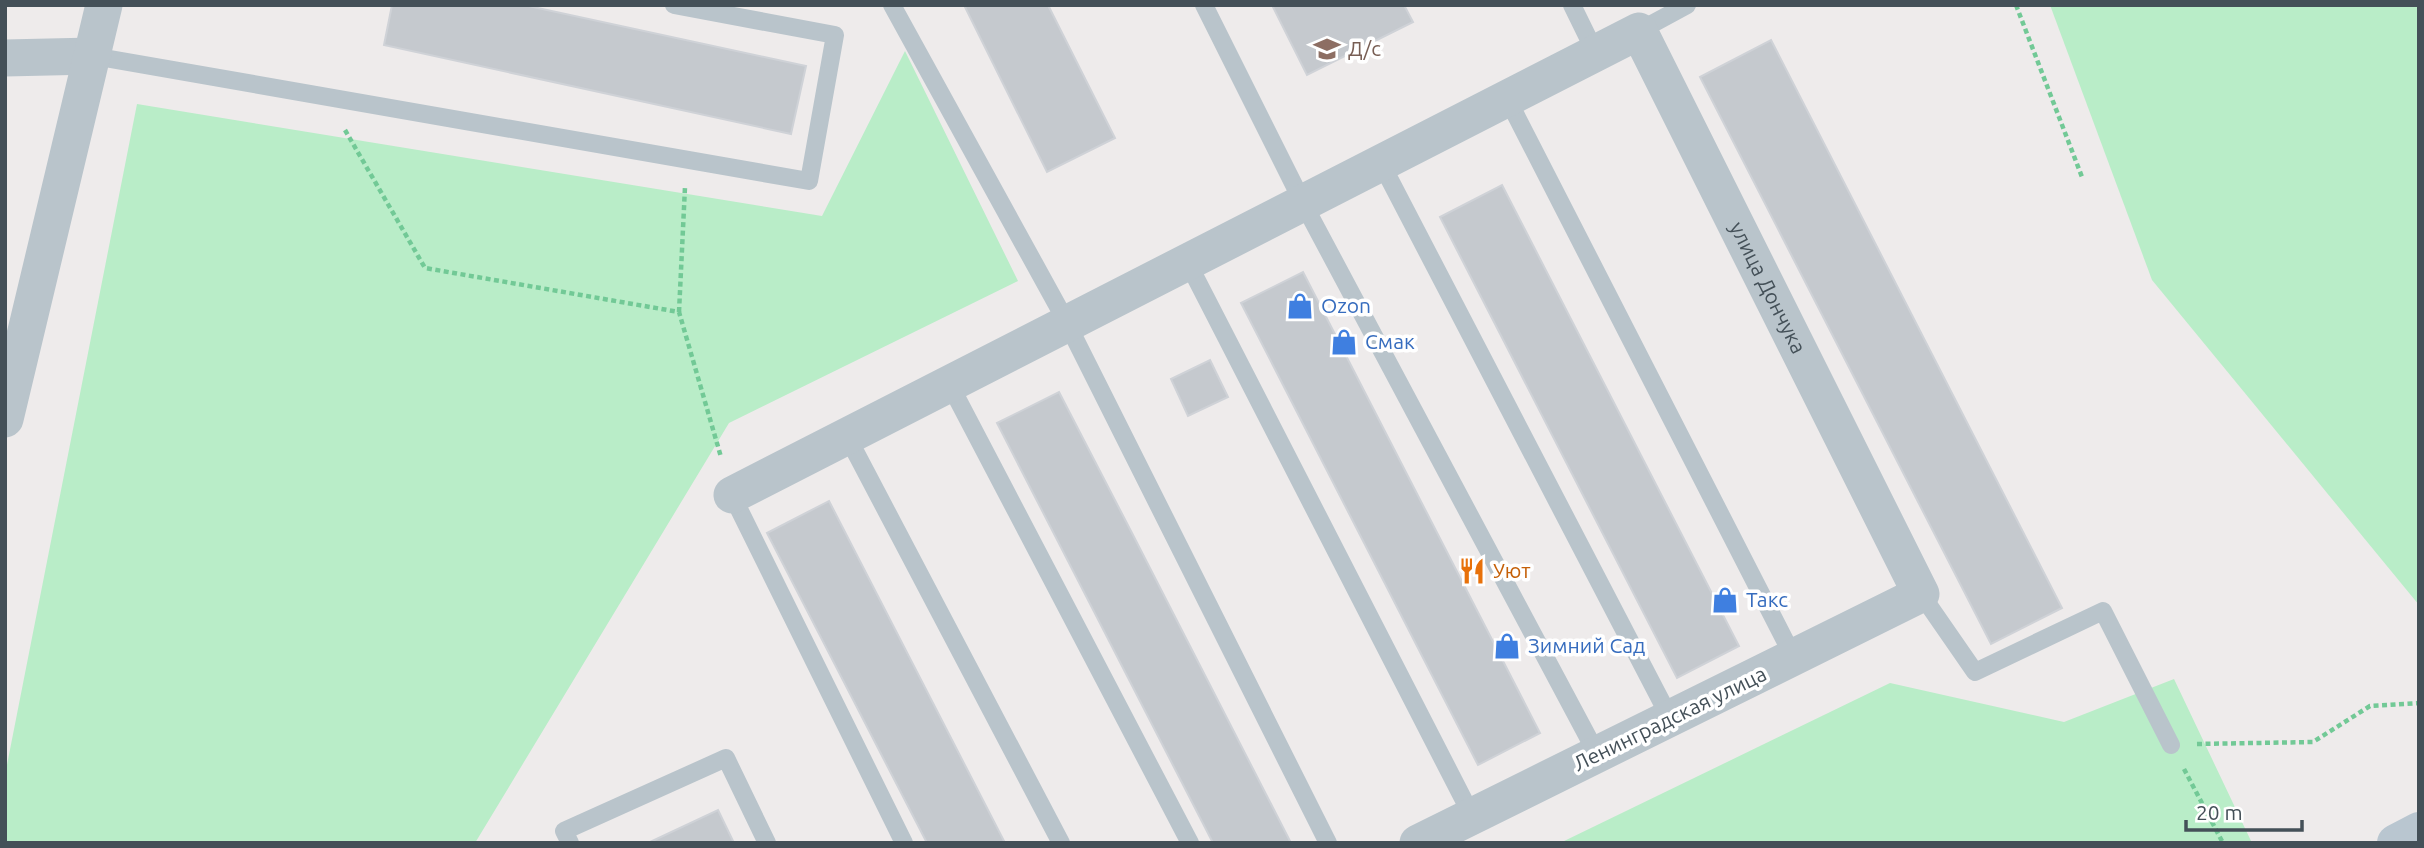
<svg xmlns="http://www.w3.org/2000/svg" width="2424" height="848" font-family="Ubuntu,sans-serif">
  <rect width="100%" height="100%" fill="#eeebeb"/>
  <g fill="#b9edc8">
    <path d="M2050,5H2419V605L2152,280Z"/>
    <path d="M905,51L1018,281L729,423L475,843H5V775L137,104L822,216Z"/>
    <path d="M2174,679L2252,843H1560L1890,683L2064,722Z"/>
  </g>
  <g fill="#c5c9ce" stroke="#cfd2d7" stroke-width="2">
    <path d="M392,5H524L806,66L791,134L384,45Z"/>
    <path d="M964,5H1048L1115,138L1047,172Z"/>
    <path d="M1272,5H1404L1413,22L1307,75Z"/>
    <path d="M1771,40L2062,608L1991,644L1700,77Z"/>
    <path d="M1502,185L1739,646L1677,678L1440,217Z"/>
    <path d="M1303,272L1540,733L1478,765L1241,303Z"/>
    <path d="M1210,360L1228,397L1188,416L1171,379Z"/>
    <path d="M1059,392L1133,535L1291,843H1213L997,423Z"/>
    <path d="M829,501L1005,843H927L767,533Z"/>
    <path d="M718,810L734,843H648Z"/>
  </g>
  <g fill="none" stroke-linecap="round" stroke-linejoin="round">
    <g stroke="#72c996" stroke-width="4.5" stroke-dasharray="5 3.5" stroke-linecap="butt">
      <path d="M2016,5L2082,177"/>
      <path d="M345,130L425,268L679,312L721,457"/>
      <path d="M679,312L685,187"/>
      <path d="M2197,744L2313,742L2370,706L2419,703"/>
      <path d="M2184,769L2223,843"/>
    </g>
    <g stroke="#b9c4cb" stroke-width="18">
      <path d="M892,5L1067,323L1328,843"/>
      <path d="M1204,5L1302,201L1598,756"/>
      <path d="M1572,5L1595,52"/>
      <path d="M1639,31L1687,5"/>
      <path d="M93,56L809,181L835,35L674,5"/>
      <path d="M1506,96L1794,658"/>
      <path d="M1380,161L1671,720"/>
      <path d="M1187,261L1472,816"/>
      <path d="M949,383L1190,843"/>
      <path d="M847,436L1061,843"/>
      <path d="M732,495L904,843"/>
      <path d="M1921,594L1975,672L2103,611L2171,745"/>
      <path d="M570,843L564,831L726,758L767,843"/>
    </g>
    <g stroke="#b9c4cb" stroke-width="37">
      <path d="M5,58L93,56"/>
      <path d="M5,419L104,5"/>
      <path id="s1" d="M732,495L1639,31L1921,594L1418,843"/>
    </g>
    <path stroke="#b9c6d0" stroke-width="38" d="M2396,843L2419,831"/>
  </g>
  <defs>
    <g id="school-bare" transform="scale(2.1)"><path d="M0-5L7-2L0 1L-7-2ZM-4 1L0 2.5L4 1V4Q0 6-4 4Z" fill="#8d6e63" stroke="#fff" stroke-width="2.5" paint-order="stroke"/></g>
    <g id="shop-bare" transform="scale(2.1)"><path d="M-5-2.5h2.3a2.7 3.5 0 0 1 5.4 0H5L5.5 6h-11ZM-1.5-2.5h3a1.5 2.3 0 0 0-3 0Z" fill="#3f7fe0" stroke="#fff" stroke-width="2.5" paint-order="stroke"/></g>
    <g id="restaurant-bare" transform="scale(2.1)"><path d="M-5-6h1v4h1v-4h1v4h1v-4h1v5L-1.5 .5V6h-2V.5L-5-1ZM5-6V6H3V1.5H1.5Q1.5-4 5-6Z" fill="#e8710a" stroke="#fff" stroke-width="2.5" paint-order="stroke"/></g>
  </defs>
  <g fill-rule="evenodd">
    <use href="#school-bare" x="1327" y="49"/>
    <use href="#shop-bare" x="1300" y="306"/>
    <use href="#shop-bare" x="1344" y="342"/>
    <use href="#restaurant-bare" x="1472" y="571"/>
    <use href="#shop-bare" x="1725" y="600"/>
    <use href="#shop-bare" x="1507" y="646"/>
  </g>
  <g text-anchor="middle" stroke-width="7" stroke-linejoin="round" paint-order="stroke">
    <g font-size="21" fill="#785e54" stroke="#fff" text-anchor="start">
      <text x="1348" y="56">Д/с</text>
    </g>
    <g font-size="21" fill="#445058" stroke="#fff">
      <text dy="7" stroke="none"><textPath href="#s1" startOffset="1306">улица Дончука</textPath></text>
      <text transform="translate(1670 719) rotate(-26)" y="7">Ленинградская улица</text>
    </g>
    <g font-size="21" fill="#366cbe" stroke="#fff" text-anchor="start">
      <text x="1321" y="313">Ozon</text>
      <text x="1365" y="349">Смак</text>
      <text x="1746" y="607">Такс</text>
      <text x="1528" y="653">Зимний Сад</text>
    </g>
    <g font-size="21" fill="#c56008" stroke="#fff" text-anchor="start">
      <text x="1493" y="578">Уют</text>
    </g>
  </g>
  <rect width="2424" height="848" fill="none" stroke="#445058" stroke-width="14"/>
  <path d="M2186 820v10h116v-10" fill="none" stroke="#445058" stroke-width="3.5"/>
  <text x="2196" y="820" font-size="21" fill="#445058" stroke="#ffffff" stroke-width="5" paint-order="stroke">20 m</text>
</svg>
